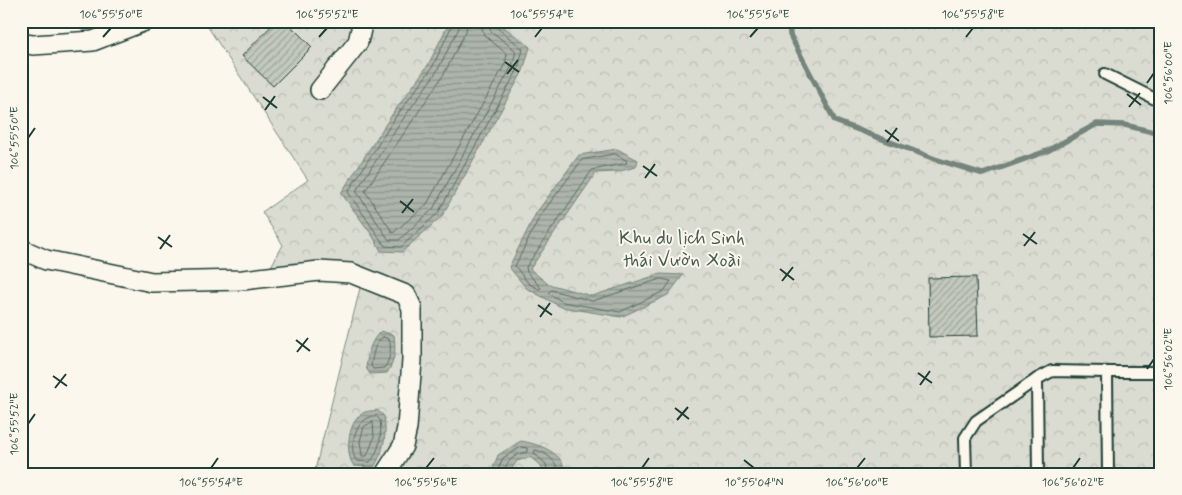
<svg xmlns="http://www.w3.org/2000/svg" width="1182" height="495" font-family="Mynerve,sans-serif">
  <defs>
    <pattern id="forest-crowns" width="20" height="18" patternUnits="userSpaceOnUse" patternTransform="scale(1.25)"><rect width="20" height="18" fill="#dbdcd1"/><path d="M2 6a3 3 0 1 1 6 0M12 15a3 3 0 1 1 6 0" fill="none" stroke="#bcbeb4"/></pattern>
    <pattern id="water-rules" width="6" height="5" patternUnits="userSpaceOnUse" patternTransform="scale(1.25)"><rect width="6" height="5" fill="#adb4aa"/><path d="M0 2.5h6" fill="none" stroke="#8c948b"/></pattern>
    <pattern id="building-hatch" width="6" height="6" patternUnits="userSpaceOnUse" patternTransform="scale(1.25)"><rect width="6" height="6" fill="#c4c9be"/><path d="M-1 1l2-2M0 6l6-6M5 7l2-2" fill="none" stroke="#9fa49b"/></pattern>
  </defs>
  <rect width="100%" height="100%" fill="#fbf7ec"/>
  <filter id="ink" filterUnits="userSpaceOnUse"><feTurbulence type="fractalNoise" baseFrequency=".02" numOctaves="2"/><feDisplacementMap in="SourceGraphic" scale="10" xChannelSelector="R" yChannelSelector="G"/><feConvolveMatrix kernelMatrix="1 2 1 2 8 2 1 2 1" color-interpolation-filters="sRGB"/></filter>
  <g filter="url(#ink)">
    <path fill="url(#forest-crowns)" stroke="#7d8c82" d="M204,21H1161V474H314L364,272L269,270L283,245L262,212L308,180Z"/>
    <g fill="url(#water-rules)" stroke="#74847b">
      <path d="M450,21H496L530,47L523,71L442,216L402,252L381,251L372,235L341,193L391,116L428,65Z"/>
      <path d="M617,149L638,160L636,167L616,172L596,173L530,269L548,284L592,296L660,274L683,275L668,295L621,317L561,307L526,288L509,267L536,213L579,155Z"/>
      <path d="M381,331L394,335C396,348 395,362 387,373L370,374L366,368C368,353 370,341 381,331Z"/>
      <path d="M377,410L384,416C387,435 384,451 374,467L354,466C344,454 348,418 365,412C368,411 373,411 377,410Z"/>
      <path d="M521,441C538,444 565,452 565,474H544L541,466L530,457L517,461L508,474H491L498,455Z"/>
    </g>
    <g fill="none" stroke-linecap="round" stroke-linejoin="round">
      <g stroke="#586d63" stroke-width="1">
        <path d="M454,21L432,68L395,118L348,192L385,246L401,247L438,213L518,69L523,49L496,27L494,21"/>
        <path d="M460,21L459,28L437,71L401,122L356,191L389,240H399L433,209L512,66L516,51L491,31L487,21"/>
        <path d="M468,21L466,31L444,74L365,191L393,233L427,204L505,64L507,54L484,35L480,21"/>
        <path d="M615,154L626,160L627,163L592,170L526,267L527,272L541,288L539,289L529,284L515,266L540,216L582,160Z"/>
        <path d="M661,279L671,281L664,291L620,312L563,302L548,293L551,290L592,301Z"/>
        <path d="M383,337L389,339C392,347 390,361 384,368L373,369L371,366C373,355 374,343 383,337Z"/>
        <path d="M376,416L380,420C382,434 380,451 370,462L357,461C347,450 355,416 376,416Z"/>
        <path d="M373,422L374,438L367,456H362L360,441L364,427Z"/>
        <path d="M496,474L503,458L521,447L527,448V452C515,454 505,461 504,474"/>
        <path d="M548,474L546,464L534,453L535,450C547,452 557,462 560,474"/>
      </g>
      <path stroke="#74847b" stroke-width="5.5" d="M789,21L790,35L835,121L935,159L983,174L1047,151L1097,124L1125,125L1161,134"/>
    </g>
    <g fill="url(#building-hatch)" stroke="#1f3d34">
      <path d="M276,21H286L312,47L273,86L242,56Z"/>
      <path d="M976,277L978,336L929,337L928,278Z"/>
    </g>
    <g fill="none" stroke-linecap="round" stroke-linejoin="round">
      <g stroke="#1f3d34" stroke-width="14">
        <g id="service">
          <path d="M1105,74L1161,102"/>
          <path d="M1107,372H1161"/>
          <path d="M966,474L965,438L976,421L1037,379"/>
          <path d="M1038,474L1037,379L1052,371L1107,372L1108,474"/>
        </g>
      </g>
      <g stroke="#1f3d34" stroke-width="22">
        <g id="minor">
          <path d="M21,43L33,45L93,41L145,21"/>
          <path d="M320,90L358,42L362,25L359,21"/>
          <path d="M21,249L46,260L152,282L243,280L319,271L351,273L406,295L412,308V360L407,428L403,446L385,474"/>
        </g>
      </g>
      <use href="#service" stroke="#fbf7ec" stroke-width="10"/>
      <use href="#minor" stroke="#fbf7ec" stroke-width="19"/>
    </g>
  </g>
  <path fill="none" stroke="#1f3d34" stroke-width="2" d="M103,37L111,28M319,37L327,28M535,37L542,28M750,37L758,28M966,37L973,28M505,62L519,72M507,74L518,60M1147,83L1154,73M1127,94L1141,105M263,97L277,108M1129,107L1140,93M265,110L275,96M885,130L899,141M28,138L35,128M887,142L897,128M643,166L657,176M645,178L655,164M400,201L414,212M402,213L413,199M1023,234L1037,244M158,237L172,247M1024,246L1035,232M160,249L170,235M780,269L794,280M782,281L793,267M538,305L552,315M540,317L550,303M296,340L310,351M297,352L308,338M1147,369L1154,359M918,373L932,383M53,376L67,386M920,385L930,371M55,388L66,374M675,408L689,419M677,420L688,407M28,424L35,414M744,460L754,468M211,468L218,458M426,468L434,458M642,468L649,458M857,468L865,458M1073,468L1080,458"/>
  <g text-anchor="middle" stroke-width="4" stroke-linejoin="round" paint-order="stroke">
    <g font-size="19" fill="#455d53" stroke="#fbf7ec">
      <text x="682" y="244">Khu du lịch Sinh<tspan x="682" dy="22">thái Vườn Xoài</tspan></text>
    </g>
  </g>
  <rect width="1182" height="495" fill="none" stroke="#fbf7ec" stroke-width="55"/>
  <rect x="28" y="28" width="1126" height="440" fill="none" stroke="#1f3d34" stroke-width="2"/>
  <g font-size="12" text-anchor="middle" fill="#1f3d34">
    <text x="111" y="18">106°55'50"E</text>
    <text x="327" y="18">106°55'52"E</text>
    <text x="542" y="18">106°55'54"E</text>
    <text x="758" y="18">106°55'56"E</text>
    <text x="973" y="18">106°55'58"E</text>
    <text transform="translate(1168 73) rotate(-90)" y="4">106°56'00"E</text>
    <text transform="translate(14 138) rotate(-90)" y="4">106°55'50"E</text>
    <text transform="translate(1168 359) rotate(-90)" y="4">106°56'02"E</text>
    <text transform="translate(14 424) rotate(-90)" y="4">106°55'52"E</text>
    <text x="211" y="486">106°55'54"E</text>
    <text x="426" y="486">106°55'56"E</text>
    <text x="642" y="486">106°55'58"E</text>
    <text x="754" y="486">10°55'04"N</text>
    <text x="857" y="486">106°56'00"E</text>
    <text x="1073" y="486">106°56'02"E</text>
  </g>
</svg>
